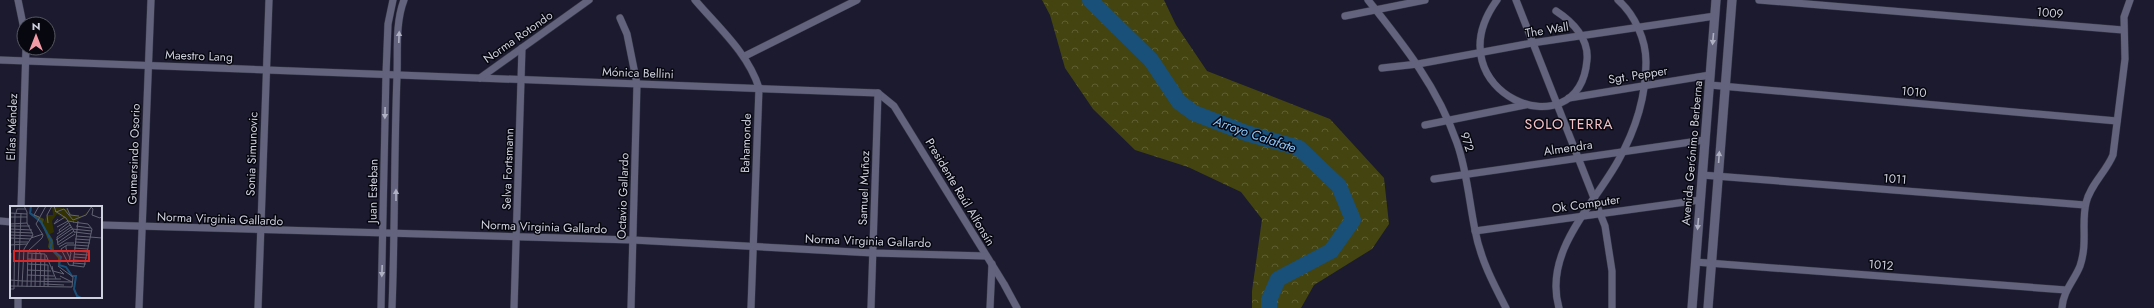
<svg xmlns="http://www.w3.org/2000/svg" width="2154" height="308" font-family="Jost,sans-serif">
  <defs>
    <pattern id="forest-crowns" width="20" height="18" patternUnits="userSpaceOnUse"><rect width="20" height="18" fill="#43440f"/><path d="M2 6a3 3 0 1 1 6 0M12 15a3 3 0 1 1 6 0" fill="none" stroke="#5d5e32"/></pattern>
  </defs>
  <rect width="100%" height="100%" fill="#1b1a2f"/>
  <path fill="url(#forest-crowns)" d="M1042,0H1164L1176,25L1207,71L1330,119L1384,178L1389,224L1372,249L1314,285L1301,308H1252V291L1262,219L1241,192L1188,167L1135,150L1093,109L1065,68L1050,15Z"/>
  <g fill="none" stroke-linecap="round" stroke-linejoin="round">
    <path stroke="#19507a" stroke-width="16" d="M1090,0L1151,60L1179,102L1194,113L1246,133L1299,148L1339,186L1353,220L1331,251L1278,279L1269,300V308"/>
    <g stroke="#363647" stroke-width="8">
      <g id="minor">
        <path d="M18,0L24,29"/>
        <path d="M695,0C718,27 748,53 759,88L751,308"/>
        <path d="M1368,0C1404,45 1438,88 1457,143C1467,171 1469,201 1475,230C1480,258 1493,283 1506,308"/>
        <path d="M1497,0C1431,91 1579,154 1587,60C1589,39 1573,22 1556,11"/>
        <path d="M1516,0L1605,226L1612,271V308"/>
        <path d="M1759,0L2123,30"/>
        <path d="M1345,16L1425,0"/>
        <path d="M620,18L627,34L637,84L631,308"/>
        <path d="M745,56L857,0"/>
        <path d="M0,60L878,93L894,106L1004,284L1017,308"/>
        <path d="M1382,68L1418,64L1532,43L1715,16"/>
        <path d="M480,78L589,0"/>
        <path d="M1710,85L2117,121"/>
        <path d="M1569,98L1710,75"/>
        <path d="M1425,125L1525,105"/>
        <path d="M1702,175L2085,205"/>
        <path d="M1434,179L1705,140"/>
        <path d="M21,207L26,48"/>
        <path d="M0,221L11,222"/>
        <path d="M101,225L633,240L873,253L986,256"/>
        <path d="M1475,231L1700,200"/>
        <path d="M1695,262L2066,290"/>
        <path d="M18,308V297"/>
        <path d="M139,308L151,0"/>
        <path d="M258,308L269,0"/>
        <path d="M381,308L386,74L388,24L393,0"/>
        <path d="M392,308C395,231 394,153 397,76C398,52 395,23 404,0"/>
        <path d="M514,308L522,48"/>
        <path d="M871,308L878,93"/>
        <path d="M990,308L992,264"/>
        <path d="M1559,308C1543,252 1593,206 1618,161C1635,131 1646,97 1646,62C1646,40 1635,15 1618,0"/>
        <path d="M2062,308C2063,291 2074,281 2080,266C2088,242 2081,224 2086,203C2090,185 2106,172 2113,155L2125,59L2124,17L2130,0"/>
      </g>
    </g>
    <g stroke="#363647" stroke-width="10">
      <g id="tertiary">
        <path d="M1692,308L1716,0"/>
        <path d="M1708,308L1732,0"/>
      </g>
    </g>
    <use href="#minor" stroke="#63637d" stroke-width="7"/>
    <use href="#tertiary" stroke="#63637d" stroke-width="9"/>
  </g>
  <defs><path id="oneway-solid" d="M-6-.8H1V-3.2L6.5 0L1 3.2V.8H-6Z"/></defs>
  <g fill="#afb0c2">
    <use href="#oneway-solid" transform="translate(399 37) rotate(-88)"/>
    <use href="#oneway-solid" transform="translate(1713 39) rotate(95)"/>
    <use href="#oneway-solid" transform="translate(385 113) rotate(91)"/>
    <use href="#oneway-solid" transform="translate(1719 157) rotate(-86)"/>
    <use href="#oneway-solid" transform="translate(396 195) rotate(-90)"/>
    <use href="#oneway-solid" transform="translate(1698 224) rotate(95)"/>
    <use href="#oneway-solid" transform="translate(382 271) rotate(92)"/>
  </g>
  <g text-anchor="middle" stroke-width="3" stroke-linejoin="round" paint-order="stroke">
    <g font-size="12" fill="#d0d1df" stroke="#07070f">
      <text transform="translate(2050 13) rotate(5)" y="4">1009</text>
      <text transform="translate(1547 30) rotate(-9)" y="4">The Wall</text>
      <text transform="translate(518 37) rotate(-35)" y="4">Norma Rotondo</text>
      <text transform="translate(199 56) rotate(2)" y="4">Maestro Lang</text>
      <text transform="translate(638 73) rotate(2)" y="4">Mónica Bellini</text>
      <text transform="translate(1638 75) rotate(-9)" y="4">Sgt. Pepper</text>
      <text transform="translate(1914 92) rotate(5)" y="4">1010</text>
      <text transform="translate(12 127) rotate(-88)" y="4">Elías Méndez</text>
      <text transform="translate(1467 142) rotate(72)" y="4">972</text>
      <text transform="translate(746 143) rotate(-88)" y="4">Bahamonde</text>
      <text transform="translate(1568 148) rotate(-8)" y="4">Almendra</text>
      <text transform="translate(1692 153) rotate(-85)" y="4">Avenida Gerónimo Berberna</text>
      <text transform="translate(134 154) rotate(-88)" y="4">Gumersindo Osorio</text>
      <text transform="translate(252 154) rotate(-88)" y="4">Sonia Simunovic</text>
      <text transform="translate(508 169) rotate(-88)" y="4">Selva Fortsmann</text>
      <text transform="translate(1895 179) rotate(4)" y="4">1011</text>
      <text transform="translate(864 188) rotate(-88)" y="4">Samuel Muñoz</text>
      <text transform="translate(373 191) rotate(-89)" y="4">Juan Esteban</text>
      <text transform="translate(960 192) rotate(59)" y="4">Presidente Raúl Alfonsín</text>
      <text transform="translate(623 196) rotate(-88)" y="4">Octavio Gallardo</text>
      <text transform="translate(1586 204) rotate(-8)" y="4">Ok Computer</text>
      <text transform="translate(220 219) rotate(2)" y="4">Norma Virginia Gallardo</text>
      <text transform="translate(544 227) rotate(2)" y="4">Norma Virginia Gallardo</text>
      <text transform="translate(868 241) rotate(2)" y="4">Norma Virginia Gallardo</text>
      <text transform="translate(1881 265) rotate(4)" y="4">1012</text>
    </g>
    <g font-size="13" font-style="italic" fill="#8ec9fd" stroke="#07070f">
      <text transform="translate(1255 134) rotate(19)" y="5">Arroyo Calafate</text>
    </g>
    <g font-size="14" letter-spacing="1" fill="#f7c3c9" stroke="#07070f">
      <text x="1569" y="129">SOLO TERRA</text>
    </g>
  </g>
  <g transform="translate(10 206)">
    <rect width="92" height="92" fill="#1b1a2f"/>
    <path d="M22,0L21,7L34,13L33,18L43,34L44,44L52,51L49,56L50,61L48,59V52L38,41L39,36L31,16L20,8Z" fill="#43440f"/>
    <path d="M42,0L57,3L63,10H72L81,3L67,15H58L47,8L42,15L44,26L38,29L33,18L37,9H43Z" fill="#313200"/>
    <path fill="none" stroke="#19507a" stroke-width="2" d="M21,0L20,7L31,16L42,36L40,42L51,51L49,59L56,61L62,70H66L64,83L67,90L71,92"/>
    <path fill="none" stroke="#636375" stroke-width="1" d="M14,0L17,6V17M29,0L24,9L29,11M44,0L46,6L54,3L63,14L76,9L82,0M80,0L83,3L82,9L90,12L92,10M57,2L60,9L69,10M45,5L56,12L65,27M0,7L17,8M6,7L7,3H16M0,11H17M48,13L44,18L55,11M63,16L78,18L82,23L74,61L59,59L51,43L57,39H64M38,17L37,9L42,0M0,18L17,17M0,20H20M66,20L81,22M47,21L58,15L64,16M61,21L47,31L48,39L65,28M0,23L22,24M0,26L23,27M50,26L49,24L58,17M65,26L81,28M47,28L60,19M0,29L23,30M66,30L80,31M80,31L92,32M0,32L21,33M21,32L33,28M32,32L33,29L26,18L36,0M65,33L80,34M46,34L62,23L82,25M4,36H18M65,36L80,37M47,37L64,25M0,39L17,38M64,39L79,40M56,40V42L57,46L60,52V53L59,56L61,47L59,44M49,41L56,37H64M64,42L78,43M27,43L31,48L30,81M64,45L78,46M18,47L35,48M64,48L78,49M36,49L46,73M64,51L77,52M18,53L38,54M63,54L76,55M63,57L76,58M18,58L38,59M42,60L43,65L54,68L50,64M63,60L68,15M17,64L41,65M17,69L44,70M50,70L62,76M34,73H51M0,74L13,75M13,75L62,76M34,78L54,79M0,79L1,47M0,80L62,81L63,71L48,60M8,80L11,7M12,80L14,43L23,29L17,17M17,81L18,45L32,32M21,81L22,48M25,81L26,45M34,81L35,48M38,81V59M0,83H4L5,7"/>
    <path fill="#d62828" fill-opacity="0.15" stroke="#d62828" stroke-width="2" d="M4,45H79V55H4Z"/>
    <rect width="92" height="92" fill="none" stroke="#d0d1df" stroke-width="2"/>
  </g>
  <g transform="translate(36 36)"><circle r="19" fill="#07070f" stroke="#575862"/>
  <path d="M0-3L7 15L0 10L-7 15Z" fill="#f39aa7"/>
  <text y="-6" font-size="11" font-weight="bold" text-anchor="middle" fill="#d0d1df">N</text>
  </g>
</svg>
